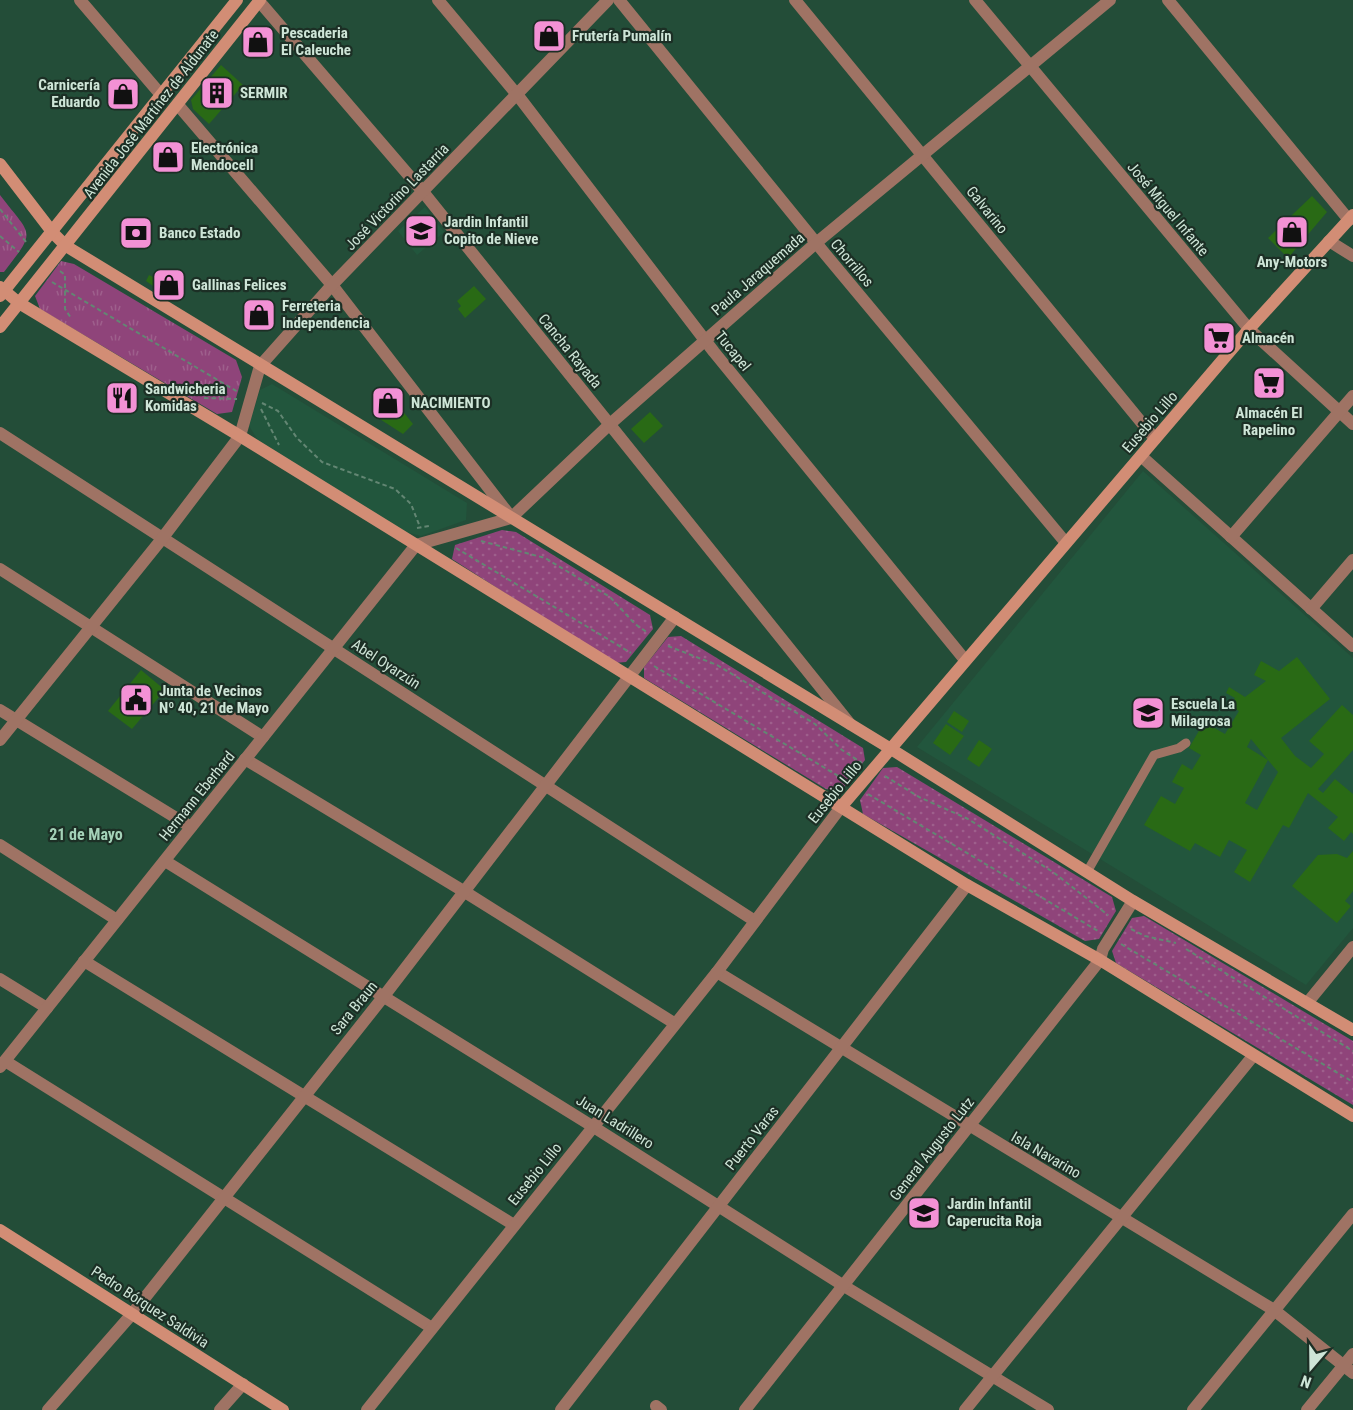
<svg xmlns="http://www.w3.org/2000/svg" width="1353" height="1410" font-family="'Roboto Condensed',sans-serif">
  <defs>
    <pattern id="grass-dots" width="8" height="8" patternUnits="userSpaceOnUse" patternTransform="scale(1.5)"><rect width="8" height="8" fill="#8f447a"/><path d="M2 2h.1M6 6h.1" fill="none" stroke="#9e5f8c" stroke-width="1.8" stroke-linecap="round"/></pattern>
    <pattern id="park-tufts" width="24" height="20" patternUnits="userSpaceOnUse" patternTransform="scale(1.5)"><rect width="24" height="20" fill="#8f447a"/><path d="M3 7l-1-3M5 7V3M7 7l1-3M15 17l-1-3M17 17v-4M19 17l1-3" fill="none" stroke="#9e5f8c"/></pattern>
  </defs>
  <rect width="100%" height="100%" fill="#234d38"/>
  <g fill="#22563d">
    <path d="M425,207L444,232L417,255L398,231Z"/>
    <path d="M272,384L467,503L466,520L421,536L402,531L258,440L249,426L260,390Z"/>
    <path d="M1143,471L1353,658V928L1306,985L917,747Z"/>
  </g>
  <g fill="url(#grass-dots)">
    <path d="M502,530L516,532L650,615L653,629L626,662L614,663L452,559L455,545Z"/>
    <path d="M681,636L863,748L865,760L841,791L826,789L644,678V667L668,637Z"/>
    <path d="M897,767L1112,897L1116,911L1099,939L1085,941L863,814L860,800L883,768Z"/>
    <path d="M1144,916L1353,1041V1105L1116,963L1112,951L1132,918Z"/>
  </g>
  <g fill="url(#park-tufts)">
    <path d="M0,195C32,237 37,229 4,272H0Z"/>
    <path d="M61,261L74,264L236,360L242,377L232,412L217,414L40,309L35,296Z"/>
  </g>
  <g fill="#296a15" fill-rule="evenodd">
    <path d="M221,65L243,85L209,124L193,109L191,100Z"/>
    <path d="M1312,196L1327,212L1288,258L1268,238Z"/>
    <path d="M149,275L157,279L153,286L146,281Z"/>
    <path d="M474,286L486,299L465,318L458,309L461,306L457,301Z"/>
    <path d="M388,393L413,424L403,434L372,414Z"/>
    <path d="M650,412L663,426L644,443L631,429Z"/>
    <path d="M1297,657L1330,699L1281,738L1295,756L1311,768L1324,754L1309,741L1342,705L1353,715V750L1318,789L1323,793L1335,779L1353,794V834L1351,832L1344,841L1328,828L1338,817L1308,793L1289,828L1283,825L1250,882L1234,872L1247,850L1229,840L1220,857L1195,843L1190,851L1144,825L1161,796L1175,804L1184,788L1172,782L1182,764L1192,770L1201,755L1189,748L1204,722L1225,734L1239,711L1230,706L1235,698L1226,693L1229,687L1245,697L1266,681L1254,675L1261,661L1279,671ZM1251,739L1268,760L1247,747ZM1268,760L1278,772L1257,810L1245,803Z"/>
    <path d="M141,670L165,690L132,729L108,711Z"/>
    <path d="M954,711L969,721L962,732L947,722Z"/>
    <path d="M946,724L964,736L950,755L933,743Z"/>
    <path d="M979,740L992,749L979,767L967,759Z"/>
    <path d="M1353,851V891L1345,901L1351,906L1337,923L1292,886L1318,855L1337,854L1347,858Z"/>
  </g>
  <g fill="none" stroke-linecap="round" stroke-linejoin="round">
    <g stroke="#638673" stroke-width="2" stroke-dasharray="4.5 3" stroke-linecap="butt">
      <path d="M0,209L26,242"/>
      <path d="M0,236L19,252"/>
      <path d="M60,271L65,275V309L71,318"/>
      <path d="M52,282L238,392"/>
      <path d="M204,398L237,399"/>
      <path d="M262,403L278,411L297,438L322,462L395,489L411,504L420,527"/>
      <path d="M261,409L279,445"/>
      <path d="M417,528L429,526"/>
      <path d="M481,541L545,558L610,597L635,624L648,633"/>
      <path d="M456,548L631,653"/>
      <path d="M668,646L717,665L815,724L842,750L862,763"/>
      <path d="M654,666L845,780"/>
      <path d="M885,776L919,797L968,819L1053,872L1108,915"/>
      <path d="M868,794L1098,931"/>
      <path d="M1131,929L1145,936L1176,943"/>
      <path d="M1121,944L1353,1082"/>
      <path d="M1186,949L1353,1051"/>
    </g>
    <path stroke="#9f7364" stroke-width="9" d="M1087,872L1154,755L1179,748L1186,743"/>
    <g stroke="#9f7364" stroke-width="12">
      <path d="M80,0L162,96"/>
      <path d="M438,0L519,97L714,352L965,660"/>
      <path d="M619,0L826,255L1066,543"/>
      <path d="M795,0L1155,439"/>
      <path d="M975,0L1249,329L1353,424"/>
      <path d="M1168,0L1349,220"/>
      <path d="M259,1L424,193L850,724"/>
      <path d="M178,105L332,285L511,517"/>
      <path d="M1329,241L1353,256"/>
      <path d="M0,433L755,921"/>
      <path d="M1141,456L1353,646"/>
      <path d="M1231,537L1353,396"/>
      <path d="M0,569L263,737"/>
      <path d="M1311,609L1353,560"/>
      <path d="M0,710L191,827"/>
      <path d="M0,740L161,540L240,436L260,366L332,285L608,0"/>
      <path d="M245,759L465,892L674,1023"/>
      <path d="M0,845L117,920"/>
      <path d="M165,861L592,1126L844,1286L1048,1410"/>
      <path d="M84,961L514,1225"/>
      <path d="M717,972L1274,1310L1353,1373"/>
      <path d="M0,979L47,1008"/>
      <path d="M1308,1002L1353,947"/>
      <path d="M5,1061L432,1328"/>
      <path d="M0,1067L416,545L511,518L610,424L816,243L1110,0"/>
      <path d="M656,1406L661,1410"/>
      <path d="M48,1410L132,1314L384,996L675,617"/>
      <path d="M220,1410L243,1384"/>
      <path d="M367,1410L717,972L841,807"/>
      <path d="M561,1410L967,885"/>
      <path d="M745,1410L1100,960L1103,949L1133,901"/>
      <path d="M965,1410L1253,1056"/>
      <path d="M1193,1410L1353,1214"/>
      <path d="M1307,1410L1353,1354"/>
    </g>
    <g stroke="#d28d75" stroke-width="12">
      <path d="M0,164L53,233L66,246L891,749L1133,901L1353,1030"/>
      <path d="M0,287L19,303L240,436L967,885L1100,960L1353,1116"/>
      <path d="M0,296L237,0"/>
      <path d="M0,327L260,0"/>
      <path d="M841,807L1249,329L1353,215"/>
      <path d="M0,1230L283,1410"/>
    </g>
  </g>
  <defs>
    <g id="shop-square" transform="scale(1.725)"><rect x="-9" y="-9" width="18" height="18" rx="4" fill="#f391d5" stroke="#1c2f25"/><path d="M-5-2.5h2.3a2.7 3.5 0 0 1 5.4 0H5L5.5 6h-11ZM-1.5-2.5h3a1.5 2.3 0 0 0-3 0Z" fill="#111"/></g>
    <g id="building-square" transform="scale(1.725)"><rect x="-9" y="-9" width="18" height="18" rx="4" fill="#f391d5" stroke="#1c2f25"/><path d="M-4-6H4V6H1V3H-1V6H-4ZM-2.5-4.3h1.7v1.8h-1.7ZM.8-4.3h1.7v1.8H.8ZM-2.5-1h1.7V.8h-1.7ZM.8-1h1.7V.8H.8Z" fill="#111"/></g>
    <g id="school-square" transform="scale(1.725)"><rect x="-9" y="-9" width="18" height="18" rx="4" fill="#f391d5" stroke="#1c2f25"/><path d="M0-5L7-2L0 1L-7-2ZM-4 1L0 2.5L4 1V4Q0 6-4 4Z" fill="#111"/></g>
    <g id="bank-square" transform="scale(1.725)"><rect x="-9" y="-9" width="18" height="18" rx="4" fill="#f391d5" stroke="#1c2f25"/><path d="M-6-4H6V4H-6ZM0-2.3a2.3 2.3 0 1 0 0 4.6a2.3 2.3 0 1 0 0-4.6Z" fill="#111"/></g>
    <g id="supermarket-square" transform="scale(1.725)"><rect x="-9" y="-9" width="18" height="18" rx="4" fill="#f391d5" stroke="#1c2f25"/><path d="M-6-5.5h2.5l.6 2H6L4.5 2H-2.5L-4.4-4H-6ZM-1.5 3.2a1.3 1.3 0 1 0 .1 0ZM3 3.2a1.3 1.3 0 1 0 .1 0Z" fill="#111"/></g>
    <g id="restaurant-square" transform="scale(1.725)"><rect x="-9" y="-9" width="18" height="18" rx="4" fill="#f391d5" stroke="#1c2f25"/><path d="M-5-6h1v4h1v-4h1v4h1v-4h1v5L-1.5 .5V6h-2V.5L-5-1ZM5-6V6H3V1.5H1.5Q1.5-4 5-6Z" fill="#111"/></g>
    <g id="civic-square" transform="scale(1.725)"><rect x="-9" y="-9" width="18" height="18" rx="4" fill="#f391d5" stroke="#1c2f25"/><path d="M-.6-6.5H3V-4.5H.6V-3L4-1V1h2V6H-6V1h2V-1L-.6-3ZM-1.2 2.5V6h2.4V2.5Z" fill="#111"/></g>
  </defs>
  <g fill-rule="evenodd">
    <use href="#shop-square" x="549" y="36"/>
    <use href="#shop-square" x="258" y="42"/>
    <use href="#building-square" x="217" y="93"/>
    <use href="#shop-square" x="123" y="94"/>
    <use href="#shop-square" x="168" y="157"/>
    <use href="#school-square" x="421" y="231"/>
    <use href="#shop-square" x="1292" y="232"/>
    <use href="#bank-square" x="136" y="233"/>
    <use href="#shop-square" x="169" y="285"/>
    <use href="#shop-square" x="259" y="315"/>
    <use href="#supermarket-square" x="1219" y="338"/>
    <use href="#supermarket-square" x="1269" y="383"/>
    <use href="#restaurant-square" x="122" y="398"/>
    <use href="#shop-square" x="388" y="403"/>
    <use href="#civic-square" x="136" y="700"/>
    <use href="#school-square" x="1148" y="713"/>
    <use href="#school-square" x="924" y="1213"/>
  </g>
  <g text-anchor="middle" stroke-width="4.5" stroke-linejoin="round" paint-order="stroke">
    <g font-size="15" font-weight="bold" fill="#cee5d7" stroke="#1c2f25" text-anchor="start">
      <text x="281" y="38">Pescaderia<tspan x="281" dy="17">El Caleuche</tspan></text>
      <text x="572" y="41">Frutería Pumalín</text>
      <text x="100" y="90" text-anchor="end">Carnicería<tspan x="100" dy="17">Eduardo</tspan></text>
      <text x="240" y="98">SERMIR</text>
      <text x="191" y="153">Electrónica<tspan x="191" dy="17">Mendocell</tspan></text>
      <text x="444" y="227">Jardin Infantil<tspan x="444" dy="17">Copito de Nieve</tspan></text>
      <text x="159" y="238">Banco Estado</text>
      <text x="1292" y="267" text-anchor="middle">Any-Motors</text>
      <text x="192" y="290">Gallinas Felices</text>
      <text x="282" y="311">Ferreteria<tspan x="282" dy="17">Independencia</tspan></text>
      <text x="1242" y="343">Almacén</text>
      <text x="145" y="394">Sandwicheria<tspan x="145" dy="17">Komidas</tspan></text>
      <text x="411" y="408">NACIMIENTO</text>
      <text x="1269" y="418" text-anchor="middle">Almacén El<tspan x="1269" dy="17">Rapelino</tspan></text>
      <text x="159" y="696">Junta de Vecinos<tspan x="159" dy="17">Nº 40, 21 de Mayo</tspan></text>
      <text x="1171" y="709">Escuela La<tspan x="1171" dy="17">Milagrosa</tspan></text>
      <text x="947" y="1209">Jardin Infantil<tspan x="947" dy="17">Caperucita Roja</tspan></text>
    </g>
    <g font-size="15" fill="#cee5d7" stroke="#1c2f25">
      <text transform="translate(151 114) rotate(-52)" y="5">Avenida José Martínez de Aldunate</text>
      <text transform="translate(397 197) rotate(-46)" y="5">José Victorino Lastarria</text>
      <text transform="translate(1168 209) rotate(50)" y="5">José Miguel Infante</text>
      <text transform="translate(987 210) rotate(51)" y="5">Galvarino</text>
      <text transform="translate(852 263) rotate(50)" y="5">Chorrillos</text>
      <text transform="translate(758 274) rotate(-41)" y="5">Paula Jaraquemada</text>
      <text transform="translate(570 351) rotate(51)" y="5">Cancha Rayada</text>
      <text transform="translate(733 351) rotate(51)" y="5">Tucapel</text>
      <text transform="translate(1150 422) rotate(-49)" y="5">Eusebio Lillo</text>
      <text transform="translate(386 664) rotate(33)" y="5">Abel Oyarzún</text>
      <text transform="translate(835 792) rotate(-51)" y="5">Eusebio Lillo</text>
      <text transform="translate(197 796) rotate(-51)" y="5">Hermann Eberhard</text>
      <text transform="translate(354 1008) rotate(-51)" y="5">Sara Braun</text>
      <text transform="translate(615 1122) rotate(32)" y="5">Juan Ladrillero</text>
      <text transform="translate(752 1138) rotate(-52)" y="5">Puerto Varas</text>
      <text transform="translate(932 1149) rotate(-52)" y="5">General Augusto Lutz</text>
      <text transform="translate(1046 1155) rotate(30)" y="5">Isla Navarino</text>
      <text transform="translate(535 1174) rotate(-51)" y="5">Eusebio Lillo</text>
      <text transform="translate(150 1307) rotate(33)" y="5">Pedro Bórquez Saldivia</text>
    </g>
    <g font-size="16" font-weight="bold" fill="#a4d2b8" stroke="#1c2f25">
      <text x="86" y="840">21 de Mayo</text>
    </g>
  </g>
  <g transform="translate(1311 1368) rotate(200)" stroke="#1c2f25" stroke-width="4.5" paint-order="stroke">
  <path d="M0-4.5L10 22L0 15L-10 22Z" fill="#cee5d7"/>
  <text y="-9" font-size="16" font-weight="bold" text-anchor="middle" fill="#cee5d7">N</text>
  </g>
</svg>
